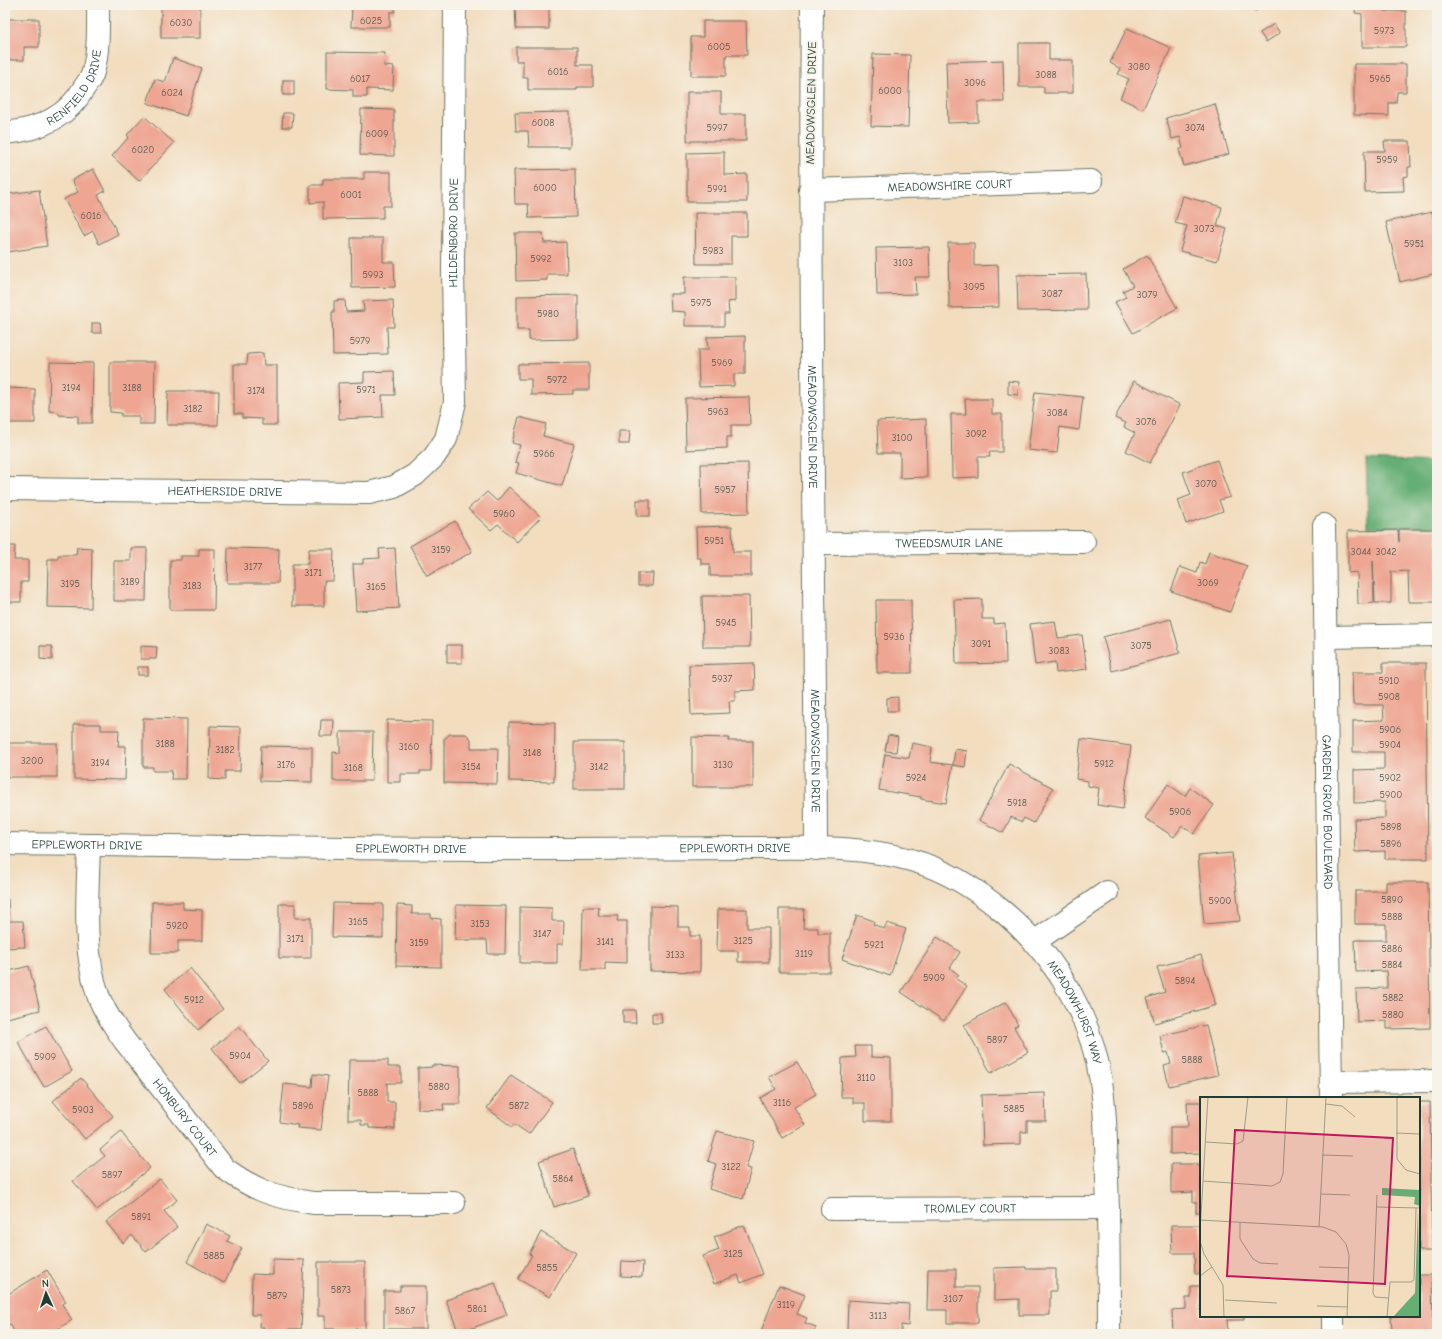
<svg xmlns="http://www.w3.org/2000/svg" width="1442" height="1339" font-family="'Comic Neue',sans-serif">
  <rect width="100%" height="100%" fill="#f7f3e8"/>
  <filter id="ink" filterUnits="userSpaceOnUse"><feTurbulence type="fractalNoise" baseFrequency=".025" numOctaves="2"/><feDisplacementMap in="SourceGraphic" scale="8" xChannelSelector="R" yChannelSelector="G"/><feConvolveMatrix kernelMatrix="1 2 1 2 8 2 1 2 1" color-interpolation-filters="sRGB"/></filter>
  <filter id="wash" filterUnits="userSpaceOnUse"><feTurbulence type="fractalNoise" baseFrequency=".012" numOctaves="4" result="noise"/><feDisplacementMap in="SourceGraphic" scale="16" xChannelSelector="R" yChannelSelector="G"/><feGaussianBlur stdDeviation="0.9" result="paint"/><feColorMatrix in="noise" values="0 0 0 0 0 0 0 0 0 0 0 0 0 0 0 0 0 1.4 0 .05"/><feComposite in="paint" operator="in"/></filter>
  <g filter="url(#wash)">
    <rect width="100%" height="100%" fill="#f2ddbf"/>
    <path fill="#65ae75" stroke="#427654" d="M1366,459L1437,462V526L1368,527Z"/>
    <g id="blocks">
      <g fill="#eea592">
        <rect x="161" y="5" width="39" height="33"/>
        <path d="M352,5H395V12H390V27H351Z"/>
        <path d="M515,5H549V29H516Z"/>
        <path d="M1249,5H1262L1256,11Z"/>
        <path d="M1356,5H1385V11H1406V47H1362V14L1355,13Z"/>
        <path d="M6,19H39V47H24V60H5Z"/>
        <path d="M703,21H746L747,55H726V76H691V37H703Z"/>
        <path d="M1274,24L1280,33L1266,42L1260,33Z"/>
        <path d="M1127,28L1171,48L1143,109L1120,98L1129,79L1118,74L1121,69L1110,63Z"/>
        <path d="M1019,43H1049V60H1073V93H1044V87H1019Z"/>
        <path d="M516,47H577V65H593V87H577V90H528V77L523,78V61H516Z"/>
        <path d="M327,52L385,53L384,66L394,67L393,90L367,89V97H353V90L327,89Z"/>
        <path d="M873,54L910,55L908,127L871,126Z"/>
        <path d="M173,58L202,68L186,116L147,103L155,79L165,82Z"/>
        <path d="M1003,60L1004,102H978V122L948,123L946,62Z"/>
        <path d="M1354,64H1406V92H1397L1396,103H1389V116L1354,115Z"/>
        <rect x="283" y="80" width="11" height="15"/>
        <path d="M687,92H721V114H746V141H687Z"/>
        <path d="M1215,104L1229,154L1184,166L1179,150L1183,148L1180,137L1172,139L1166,118Z"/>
        <path d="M361,109L394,110V156L360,155Z"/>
        <path d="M570,112V147H529L528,131H516L515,113Z"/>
        <path d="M283,113H293L292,127H282Z"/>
        <path d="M144,116L174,143L139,181L112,156L129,137L127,135Z"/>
        <path d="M1384,141H1410L1411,167H1408V176L1403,177L1404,191L1365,192L1364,151H1385Z"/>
        <path d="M724,152V175L747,174V202H687V153Z"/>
        <path d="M93,169L105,191L98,195L118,234L99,244L93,231L84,236L64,199L78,192L72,180Z"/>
        <path d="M575,169L576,217L529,218L528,204H515L514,170Z"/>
        <path d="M364,172H391V206H383V218L323,219V202L310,203V185H323V179H364Z"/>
        <path d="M39,190L47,246L8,252L5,230V207H9L7,194Z"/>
        <path d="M1183,196L1222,207L1217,226L1227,229L1217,261L1180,251L1187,226L1175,223Z"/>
        <path d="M1432,212L1437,233V254L1433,255L1437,273L1400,282L1386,222Z"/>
        <path d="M695,213H747V236H731V264H696Z"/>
        <path d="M515,233H543L544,243L566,242L567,274H547V280L516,281Z"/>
        <path d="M351,238H383V262H394L395,287L352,288Z"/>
        <path d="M948,243H974V266L998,265L999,307L949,308Z"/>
        <path d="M929,247L930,277H915L916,294L877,295L876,248Z"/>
        <path d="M1147,255L1177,308L1133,333L1115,302L1126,297L1123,291L1133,286L1123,269Z"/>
        <path d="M1086,274L1087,310L1018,311L1017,275Z"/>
        <path d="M684,277H735V301L728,302L729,314H724V326H685V312L671,311L670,294H684Z"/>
        <path d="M578,295V339L529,340V330H517V296Z"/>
        <path d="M345,300L346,312L364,311L363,301L393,300L394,327H387L388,354L333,355L332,312H334V301Z"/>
        <path d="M92,323H100L101,333H92Z"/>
        <path d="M745,336V374H734V386L699,387L698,350H708L707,337Z"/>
        <path d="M263,353L264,365H277V425H262V419L242,418V414H234V364H247L248,354Z"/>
        <path d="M50,362L93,363L92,423H78V416L59,415V412L49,411Z"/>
        <path d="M110,362H155L154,424H139V416H121V413L110,412Z"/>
        <path d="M589,363V390H573V394L531,395V379H518V364Z"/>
        <path d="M394,371L395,395H382L383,417L339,419L338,383L364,382V372Z"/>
        <path d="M1008,381L1019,382L1018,395L1008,394Z"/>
        <path d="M1134,381L1180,405L1150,463L1126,451L1135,433L1124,427L1126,423L1115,418Z"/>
        <path d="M5,388L35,389V423H5Z"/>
        <path d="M168,391H219L218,425H167Z"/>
        <path d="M1035,392L1083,397L1079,430L1060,427L1057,453L1028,450Z"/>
        <path d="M749,397L750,425H731V437H727V448L686,450L685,398Z"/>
        <path d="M965,399H992V414H1002V452H989L990,457H978V477L952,478L951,414H966Z"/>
        <path d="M519,417L546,424L543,436L574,444L562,486L516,473L519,463L515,462L520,445L512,443Z"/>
        <path d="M926,419L927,477L900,478V453H878L877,421Z"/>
        <path d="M619,431H630L629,444H619Z"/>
        <path d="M1217,460L1230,497L1219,500L1223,511L1186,524L1178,500L1191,495L1183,472Z"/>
        <path d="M748,463L749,513L702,514L701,464Z"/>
        <path d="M509,487L541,517L517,542L498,524L491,530L468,509L487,492L497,501Z"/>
        <rect x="637" y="500" width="13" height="16"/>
        <path d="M455,521L472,552L427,576L410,546Z"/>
        <path d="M732,526L733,552H751V576H710V564H701V558H697L696,527Z"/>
        <path d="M1399,529H1437V602H1409L1408,571L1391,572V603H1375L1373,561L1374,603L1358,604L1357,572L1348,573V531L1398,530L1399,542Z"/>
        <path d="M5,546H15L14,560H28V582H21V602H5Z"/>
        <path d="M77,547L92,548L91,608L47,607L48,559H58V555H76Z"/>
        <path d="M131,548H147L146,601H114V561H131Z"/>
        <path d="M228,548L279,549L278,583H227Z"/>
        <path d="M395,548L399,608L356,611L353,564H363V559L380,558L379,549Z"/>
        <path d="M199,549H215L214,610H170V560H181V556H199Z"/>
        <path d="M309,549H334L333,581H324V606H292V564H308Z"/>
        <path d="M1209,552L1247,566L1230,612L1171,591L1180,567L1197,573L1200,562L1205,564Z"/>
        <path d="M638,573H653L652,586H638Z"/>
        <path d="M702,596H749L750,647H703Z"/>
        <path d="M982,599V619H994V624L1005,623L1006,663L956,664L954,600Z"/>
        <path d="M876,600H911L912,673H877Z"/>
        <path d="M1171,619L1180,653L1112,671L1103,637Z"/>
        <path d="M1055,621L1058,638L1082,635L1087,669L1056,673L1055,662L1035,665L1030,624Z"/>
        <rect x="447" y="645" width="15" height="18"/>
        <path d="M40,646H52V660L40,659Z"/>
        <path d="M141,646L157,647L156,659H141Z"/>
        <path d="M754,663L755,690L735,691V701H729L730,713L691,715L689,665Z"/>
        <path d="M1383,663H1426L1428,859H1385V851L1355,852L1354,819L1385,818V802L1354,803V770L1384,769V752H1353V721L1384,720L1383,705H1353L1352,672H1383Z"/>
        <rect x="138" y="667" width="10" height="8"/>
        <path d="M898,697V711H887V698Z"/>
        <path d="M143,718L187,719L186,779H171L172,771H153V767H143Z"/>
        <path d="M321,720H334L333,736H320Z"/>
        <path d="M387,720L432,721L431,771H420V774H401V782H387Z"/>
        <path d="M509,722L555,723L554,782L509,781Z"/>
        <path d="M74,724H101V730H119L118,746H126L125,780L74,779Z"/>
        <path d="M210,726L241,727L240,771H225V780L209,779Z"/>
        <path d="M340,732H373L372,781H333V752L340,753Z"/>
        <path d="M450,734H466L471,739V748H498L497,784L444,783V739Z"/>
        <path d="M888,735L898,737L896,752L885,751Z"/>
        <path d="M692,737L729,738L728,741H753V787H692Z"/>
        <path d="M1081,739L1131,746L1123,809L1097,805L1099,788L1088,786V781L1076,779Z"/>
        <rect x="574" y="742" width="51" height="47"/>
        <rect x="7" y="743" width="50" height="34"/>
        <path d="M912,743L932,747L930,762L953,765L955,749L967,751L965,767L953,765L946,803L921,799V797L879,790L885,754L909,758Z"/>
        <path d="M261,746L312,747V782L260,781Z"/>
        <path d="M1009,764L1053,788L1034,823L1024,818L1022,822L1011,817L1003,833L979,820Z"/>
        <path d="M1168,784L1185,796L1190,788L1214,805L1194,834L1182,826L1174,837L1145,818Z"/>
        <path d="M1232,853L1240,921L1204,924L1198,856Z"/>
        <path d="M1386,882H1428L1430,1028L1387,1029V1021L1357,1022L1356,989L1387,988V981L1386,971L1356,972L1355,940H1386V924H1355V891H1386Z"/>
        <path d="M8,899L9,921H23L25,947L5,948V900Z"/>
        <path d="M152,902H183V909L202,910V941H178V953H151Z"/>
        <path d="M333,903L383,904V938L332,937Z"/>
        <path d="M279,904H295V918H311V958H279Z"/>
        <path d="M397,905L412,906V914H431V918L441,919V967L396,966Z"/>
        <path d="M456,905L506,906L505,954H488L487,940H455Z"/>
        <path d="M650,906L678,907V927H690V936H700V972L650,971Z"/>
        <path d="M520,907L552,908V921H564L563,944H557V963H520Z"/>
        <path d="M583,907H599L598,916H618L617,921H627V963L605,962V970H582Z"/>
        <path d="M718,909H747V928H769V962H738V951H717Z"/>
        <path d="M779,909H804L803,928H818V933H830V972H779Z"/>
        <path d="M857,915L874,921L873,924L884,929L887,923L906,929L890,976L842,959Z"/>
        <path d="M937,937L960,952L950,968L959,975L956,979L967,986L944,1021L901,992Z"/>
        <path d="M1201,955L1216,1005L1155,1023L1147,998L1165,992L1157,967Z"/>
        <path d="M29,966L40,1010L7,1018L5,1011V972Z"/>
        <path d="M190,968L223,1009L198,1030L165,989Z"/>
        <path d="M1006,1002L1018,1025L1014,1027L1028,1052L991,1073L964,1025Z"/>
        <path d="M623,1010H635L636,1023H623Z"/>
        <path d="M652,1013H661L662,1023H652Z"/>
        <path d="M1206,1025L1218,1075L1169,1086L1164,1066L1171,1064L1168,1052L1164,1053L1160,1036Z"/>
        <path d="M46,1026L72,1071L44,1087L18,1042Z"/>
        <path d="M239,1026L268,1061L240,1083L212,1048Z"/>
        <path d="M855,1046H871V1057L891,1058V1121H865V1103H853V1097H841L842,1058L856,1057Z"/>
        <path d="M349,1060H388V1067H401V1083H387V1102H395V1129L369,1128V1125H361V1120H348Z"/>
        <path d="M797,1062L816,1094L794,1107L805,1125L782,1138L760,1098L776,1089L769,1077Z"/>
        <path d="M432,1065L460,1066V1104H443L444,1110L418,1109V1068L432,1067Z"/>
        <path d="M313,1074L328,1076L321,1130L297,1128L298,1125L280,1122L284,1084L312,1087Z"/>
        <path d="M511,1075L552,1102L529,1134L514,1124L512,1127L487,1108Z"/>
        <path d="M81,1078L113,1116L85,1139L53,1101Z"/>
        <path d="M1045,1093L1046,1121H1027V1132H1021V1144L983,1145L981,1095Z"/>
        <path d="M1187,1102H1201V1153L1170,1154V1127H1188Z"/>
        <path d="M1419,1102H1430L1432,1251H1419Z"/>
        <path d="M717,1131L754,1141L746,1168L751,1169L743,1199L709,1189L716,1164L708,1161Z"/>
        <path d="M121,1132L150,1168L97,1210L73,1181L105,1156L100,1150Z"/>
        <path d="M573,1149L588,1196L554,1207L539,1161Z"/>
        <path d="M1171,1164H1197V1166H1201V1213H1196V1202H1193V1192L1171,1193Z"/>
        <path d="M160,1179L177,1200L164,1211L177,1227L146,1252L132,1235L123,1243L106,1222Z"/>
        <path d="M206,1224L230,1236L227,1241L242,1248L224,1283L187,1262Z"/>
        <path d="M744,1225L763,1274L741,1283L738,1275L714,1284L703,1256L719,1250L714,1237Z"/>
        <path d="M1171,1225H1201V1274H1195L1194,1253H1172Z"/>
        <path d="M541,1232L576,1253L550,1297L518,1279L532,1255L529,1254Z"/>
        <path d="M273,1259L304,1260L301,1329H289V1334H264V1327H259L260,1315H251L252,1274L273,1275Z"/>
        <path d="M622,1261L643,1262L642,1277L621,1276Z"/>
        <path d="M318,1262H365V1329H325V1316H318Z"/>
        <path d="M1026,1267V1269H1056V1291H1050V1315H1019V1299L994,1300V1268Z"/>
        <path d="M928,1269H956V1287H978V1323H947V1310H927Z"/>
        <path d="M47,1270L66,1302L62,1304L72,1320L50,1334H16L10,1324L5,1327V1296Z"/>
        <path d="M1419,1275H1432L1433,1334H1361L1392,1332L1391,1316H1419Z"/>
        <path d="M495,1283L507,1315L459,1333L446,1300Z"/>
        <path d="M779,1285L805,1295L797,1314L807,1318L805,1323L816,1327L813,1334H760Z"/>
        <path d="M400,1286H426V1329H384V1291H400Z"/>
        <path d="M1191,1286H1201V1316H1244V1320H1227L1228,1334H1173L1172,1310L1186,1309V1298H1191Z"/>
        <path d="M848,1300L909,1304L908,1326L901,1325V1334L847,1331Z"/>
      </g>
    </g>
  </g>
  <g filter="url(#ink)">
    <use href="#blocks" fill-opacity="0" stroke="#697565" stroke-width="1"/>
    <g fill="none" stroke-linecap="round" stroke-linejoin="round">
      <g stroke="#697565" stroke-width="24">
        <g id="minor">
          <path id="s1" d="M812,5C809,286 815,567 816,849"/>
          <path id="s2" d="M5,133C38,130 67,118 84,88C87,83 92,78 93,72C99,50 98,27 98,5"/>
          <path id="s3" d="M810,190L1091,181"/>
          <path id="s4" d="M5,489L369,493L394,487L415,475L434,457L446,439L455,402L453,269L455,5"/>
          <path id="s5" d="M1324,525L1331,1098"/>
          <path id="s6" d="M815,544L1084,542"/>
          <path d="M1326,637L1437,635"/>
          <path id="s7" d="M5,844C194,846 383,850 572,849C631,849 690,848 749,848C803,848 859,845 911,860C975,878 1040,936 1071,994C1106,1057 1105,1109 1107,1179C1109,1231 1109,1282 1109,1334"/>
          <path id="s8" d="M89,845C88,894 82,948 98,995C104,1011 114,1026 124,1040L224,1168C255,1191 275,1197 313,1203H454"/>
          <path d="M1034,942L1107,892"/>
          <path d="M1331,1082L1437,1081"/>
          <path id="s9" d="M832,1209L1108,1208"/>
          <path d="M1333,1316V1334"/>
        </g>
      </g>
      <use href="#minor" stroke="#fff" stroke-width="22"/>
    </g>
  </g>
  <g text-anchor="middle" stroke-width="4" stroke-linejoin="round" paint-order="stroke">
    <g font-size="10" fill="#53574c">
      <text x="371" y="24">6025</text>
      <text x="181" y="26">6030</text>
      <text x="1384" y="34">5973</text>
      <text x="719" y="50">6005</text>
      <text x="1139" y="70">3080</text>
      <text x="558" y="75">6016</text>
      <text x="1046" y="78">3088</text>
      <text x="360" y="82">6017</text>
      <text x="1380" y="82">5965</text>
      <text x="975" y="86">3096</text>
      <text x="890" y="94">6000</text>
      <text x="172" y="96">6024</text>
      <text x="543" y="126">6008</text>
      <text x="717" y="131">5997</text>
      <text x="1195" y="131">3074</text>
      <text x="377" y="137">6009</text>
      <text x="143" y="153">6020</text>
      <text x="1387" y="163">5959</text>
      <text x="545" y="191">6000</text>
      <text x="717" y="192">5991</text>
      <text x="351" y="198">6001</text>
      <text x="91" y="219">6016</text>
      <text x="1204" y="232">3073</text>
      <text x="1414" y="247">5951</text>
      <text x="713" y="254">5983</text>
      <text x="541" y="262">5992</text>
      <text x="903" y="266">3103</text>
      <text x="373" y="278">5993</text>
      <text x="974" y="290">3095</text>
      <text x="1052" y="297">3087</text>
      <text x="1147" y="298">3079</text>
      <text x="701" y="306">5975</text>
      <text x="548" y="317">5980</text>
      <text x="360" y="344">5979</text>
      <text x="722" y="366">5969</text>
      <text x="557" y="383">5972</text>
      <text x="71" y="391">3194</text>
      <text x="132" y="391">3188</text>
      <text x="366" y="393">5971</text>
      <text x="256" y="394">3174</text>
      <text x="193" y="412">3182</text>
      <text x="718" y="415">5963</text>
      <text x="1057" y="416">3084</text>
      <text x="1146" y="425">3076</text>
      <text x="976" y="437">3092</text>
      <text x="902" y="441">3100</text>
      <text x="544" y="457">5966</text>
      <text x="1206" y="487">3070</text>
      <text x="725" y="493">5957</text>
      <text x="504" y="517">5960</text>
      <text x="714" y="544">5951</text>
      <text x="441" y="553">3159</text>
      <text x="1361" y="555">3044</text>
      <text x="1386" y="555">3042</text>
      <text x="253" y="570">3177</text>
      <text x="313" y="576">3171</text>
      <text x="130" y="585">3189</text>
      <text x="1208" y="586">3069</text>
      <text x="70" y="587">3195</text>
      <text x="192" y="589">3183</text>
      <text x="376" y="590">3165</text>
      <text x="726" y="626">5945</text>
      <text x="894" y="640">5936</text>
      <text x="981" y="647">3091</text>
      <text x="1141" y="649">3075</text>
      <text x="1059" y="654">3083</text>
      <text x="722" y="682">5937</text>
      <text x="1389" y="684">5910</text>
      <text x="1389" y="700">5908</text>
      <text x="1390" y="733">5906</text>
      <text x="165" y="747">3188</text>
      <text x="1390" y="748">5904</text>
      <text x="409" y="750">3160</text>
      <text x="225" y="753">3182</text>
      <text x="532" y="756">3148</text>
      <text x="32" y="764">3200</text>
      <text x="100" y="766">3194</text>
      <text x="1104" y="767">5912</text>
      <text x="286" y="768">3176</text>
      <text x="723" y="768">3130</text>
      <text x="471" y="770">3154</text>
      <text x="599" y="770">3142</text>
      <text x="353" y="771">3168</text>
      <text x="916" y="781">5924</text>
      <text x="1390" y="781">5902</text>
      <text x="1391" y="798">5900</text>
      <text x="1017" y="806">5918</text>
      <text x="1180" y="815">5906</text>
      <text x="1391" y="830">5898</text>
      <text x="1391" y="847">5896</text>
      <text x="1392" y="903">5890</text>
      <text x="1220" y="904">5900</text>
      <text x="1392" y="920">5888</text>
      <text x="358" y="925">3165</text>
      <text x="480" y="927">3153</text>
      <text x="177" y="929">5920</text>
      <text x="542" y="937">3147</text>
      <text x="295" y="942">3171</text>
      <text x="743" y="944">3125</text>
      <text x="605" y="945">3141</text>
      <text x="419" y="946">3159</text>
      <text x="874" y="948">5921</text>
      <text x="1392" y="952">5886</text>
      <text x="804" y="957">3119</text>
      <text x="675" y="958">3133</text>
      <text x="1392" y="968">5884</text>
      <text x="934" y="981">5909</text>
      <text x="1185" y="984">5894</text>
      <text x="1393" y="1001">5882</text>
      <text x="194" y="1003">5912</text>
      <text x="1393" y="1018">5880</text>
      <text x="997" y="1043">5897</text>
      <text x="240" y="1059">5904</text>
      <text x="45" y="1060">5909</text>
      <text x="1192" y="1063">5888</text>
      <text x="866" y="1081">3110</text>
      <text x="439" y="1090">5880</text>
      <text x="368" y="1096">5888</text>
      <text x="782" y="1106">3116</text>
      <text x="303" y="1109">5896</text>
      <text x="519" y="1109">5872</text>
      <text x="1014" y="1112">5885</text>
      <text x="83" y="1113">5903</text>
      <text x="731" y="1170">3122</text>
      <text x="112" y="1178">5897</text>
      <text x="563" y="1182">5864</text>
      <text x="141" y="1220">5891</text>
      <text x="733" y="1257">3125</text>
      <text x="214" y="1259">5885</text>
      <text x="547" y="1271">5855</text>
      <text x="341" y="1293">5873</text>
      <text x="277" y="1299">5879</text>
      <text x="953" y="1302">3107</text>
      <text x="786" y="1308">3119</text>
      <text x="477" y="1312">5861</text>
      <text x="405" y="1314">5867</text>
      <text x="878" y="1319">3113</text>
    </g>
    <g font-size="12" fill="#1f3d34" stroke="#f7f3e8">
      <text dy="4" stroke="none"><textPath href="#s2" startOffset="90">RENFIELD DRIVE</textPath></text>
      <text transform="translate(811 103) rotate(-89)" y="4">MEADOWSGLEN DRIVE</text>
      <text dy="4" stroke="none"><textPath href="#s3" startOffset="140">MEADOWSHIRE COURT</textPath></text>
      <text dy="4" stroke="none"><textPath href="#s4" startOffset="669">HILDENBORO DRIVE</textPath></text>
      <text dy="4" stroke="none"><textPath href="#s1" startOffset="422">MEADOWSGLEN DRIVE</textPath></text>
      <text dy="4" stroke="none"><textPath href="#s4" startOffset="220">HEATHERSIDE DRIVE</textPath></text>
      <text dy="4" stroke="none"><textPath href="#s6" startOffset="134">TWEEDSMUIR LANE</textPath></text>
      <text dy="4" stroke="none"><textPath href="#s1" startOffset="746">MEADOWSGLEN DRIVE</textPath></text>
      <text dy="4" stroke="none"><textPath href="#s5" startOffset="287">GARDEN GROVE BOULEVARD</textPath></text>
      <text dy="4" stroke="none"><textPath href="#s7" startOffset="82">EPPLEWORTH DRIVE</textPath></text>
      <text dy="4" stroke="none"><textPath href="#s7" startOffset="406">EPPLEWORTH DRIVE</textPath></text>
      <text dy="4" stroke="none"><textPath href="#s7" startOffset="730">EPPLEWORTH DRIVE</textPath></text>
      <text dy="4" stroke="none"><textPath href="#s7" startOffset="1139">MEADOWHURST WAY</textPath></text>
      <text dy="4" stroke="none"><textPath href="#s8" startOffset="302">HONBURY COURT</textPath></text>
      <text dy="4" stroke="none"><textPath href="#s9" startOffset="138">TROMLEY COURT</textPath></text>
    </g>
  </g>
  <g transform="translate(1200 1097)">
    <rect width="220" height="220" fill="#f2ddbf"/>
    <path d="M182,91L220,93V109L214,107L215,100L182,98ZM218,113L220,220H193L215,196Z" fill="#65ae75"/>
    <path fill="none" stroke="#9e9d87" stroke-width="1" d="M197,0V62L206,73L220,77M126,7L142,9L155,20M196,36L220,37M6,45L37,47L43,44L48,0M122,58L153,59M3,84L72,89L80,85L83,77L87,0M121,97L150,98M177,98L173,196L175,200L188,201M176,110L220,111M0,123L123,130L136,135L146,147L149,158L147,220M40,126V142L53,162L60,166L78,167M119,130L126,0M0,135L8,0M0,144L4,157L23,188L24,220M119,170L149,171M0,179L12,170M25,203L77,206M117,209L148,210M187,220L190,185H211L214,183L216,111"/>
    <path fill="#c2185b" fill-opacity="0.15" stroke="#c2185b" stroke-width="2" d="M35,33L193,41L185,187L27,179Z"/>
    <rect width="220" height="220" fill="none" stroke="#1f3d34" stroke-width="2"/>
  </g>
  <rect width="1442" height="1339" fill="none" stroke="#f7f3e8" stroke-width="20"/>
  <g transform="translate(46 1293) rotate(357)" stroke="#f7f3e8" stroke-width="3" paint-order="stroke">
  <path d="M0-3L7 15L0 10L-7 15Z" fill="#1f3d34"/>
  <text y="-6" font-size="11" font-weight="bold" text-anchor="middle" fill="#1f3d34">N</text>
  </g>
</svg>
